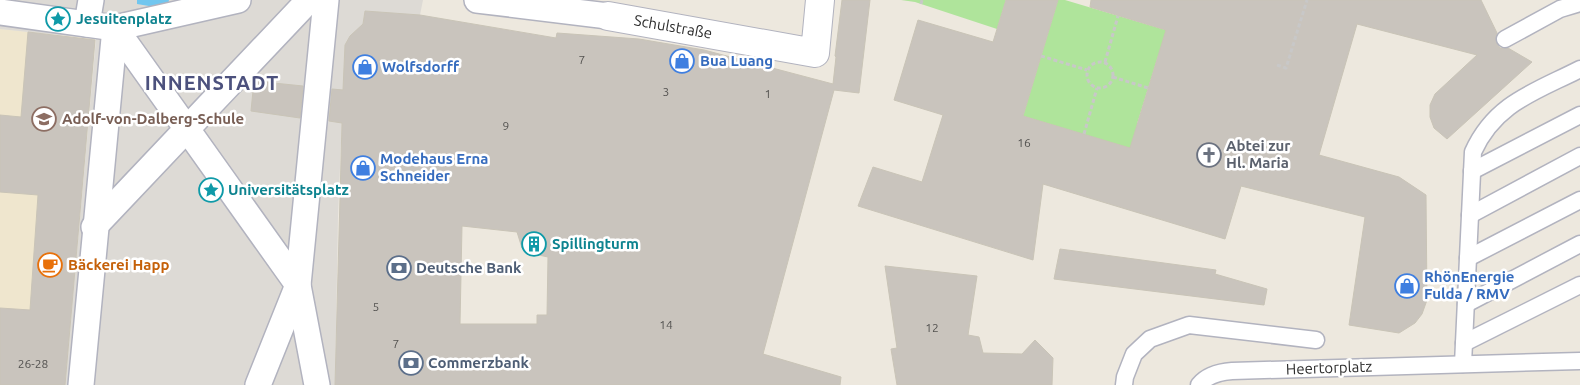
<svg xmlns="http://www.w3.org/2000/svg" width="1580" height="385" font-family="Ubuntu,sans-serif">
  <rect width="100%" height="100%" fill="#ede8de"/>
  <path fill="#efe6ce" d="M0,29L95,39L78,227L36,224L30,310L0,308Z"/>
  <g fill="#afe49b">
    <path d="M901,0H1006L997,29L915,2Z"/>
    <path d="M1058,0H1065L1179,34L1158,56L1137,124L1142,152L1023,116Z"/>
  </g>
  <path fill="#dddad5" d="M0,0H423L420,15L365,11L362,30L350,36L345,45L338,216L335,385H65L96,39L0,29Z"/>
  <path fill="#71c6ef" d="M137,0H169L167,9L137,4Z"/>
  <g fill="#c9c4bd" stroke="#c9c4b7" fill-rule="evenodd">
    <path d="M842,0H870L859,93L834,90L763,354L841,377L840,385H335L342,123L329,121L332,89L343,90L345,45L350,36L363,24L365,11L420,15L556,38L557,33L639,39L704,50L833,84L836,57L835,56ZM462,226L517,232L522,248L529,253L548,257L547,315H537V324H460Z"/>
    <path d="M1006,0H1058L1023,116L1130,148L1166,30L1090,7L1091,0H1481L1497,33V44L1500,48H1508L1532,62L1447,139L1434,128L1430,117V105L1435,94L1477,55L1357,24L1319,155L1399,177L1426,195L1427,300L1422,314L1415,323L1399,333L1349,325L1365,217L1241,186L1225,239L1043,184L1033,260L858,206L873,167L922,182L943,115L894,100L918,20L993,42Z"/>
    <path d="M28,32L95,40L65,385H0V308L30,310L38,195L0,192V115L21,117Z"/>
    <path d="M254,81L303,86L300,118L251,111Z"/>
    <path d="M1060,249L1216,270L1215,274L1267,289L1264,305L1054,279Z"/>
    <path d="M885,266L977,276L968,335L979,337L983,353L1022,354L1035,340L1053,358L1052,385H897L891,349L897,348Z"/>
  </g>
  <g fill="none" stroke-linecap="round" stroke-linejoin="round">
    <g stroke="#b2b3bf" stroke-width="19">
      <g id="service">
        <path d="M1505,39L1560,9L1580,3"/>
        <path d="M1472,171L1580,115"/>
        <path d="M1470,215L1580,156"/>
        <path d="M1468,258L1580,200"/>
        <path d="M1466,304L1580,244"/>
        <path d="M1464,343L1580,285"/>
        <path d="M1463,364L1473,152C1495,103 1535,92 1580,69"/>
        <path d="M1124,385L1125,377L1134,354L1150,339L1189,325L1316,340"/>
        <path d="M1199,385C1207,375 1219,372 1232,371L1580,361"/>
      </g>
    </g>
    <g stroke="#b2b3bf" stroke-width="28">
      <g id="pedestrian">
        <path d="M477,0L608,16"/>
        <path d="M0,12L115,28L238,0"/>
        <path d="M87,24L91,0"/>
        <path d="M115,28L298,285L317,385"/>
        <path d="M94,227L309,0"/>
        <path d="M81,385L115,28"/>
        <path d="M258,385L298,285L326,0"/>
      </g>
    </g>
    <g stroke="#b2b3bf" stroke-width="30">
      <path id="minor" d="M608,16L815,53L820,0"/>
    </g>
    <g stroke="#c8c8c8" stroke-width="3" stroke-dasharray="4 2.5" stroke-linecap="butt">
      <path d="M921,4L922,0"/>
      <path d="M1041,56L1087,70"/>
      <circle cx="1100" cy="75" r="13"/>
      <path d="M1105,62L1118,16"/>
      <path d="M1277,65L1286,68L1307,0"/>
      <path d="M1113,77L1148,88"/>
      <path d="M1084,134L1097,88"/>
    </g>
    <use href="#service" stroke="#fff" stroke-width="16"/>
    <use href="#pedestrian" stroke="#fff" stroke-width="25"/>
    <use href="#minor" stroke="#fff" stroke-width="28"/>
  </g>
  <defs>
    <g id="sight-ring" transform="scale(1.25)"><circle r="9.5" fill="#fff" stroke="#0f9aa8" stroke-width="1.5"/><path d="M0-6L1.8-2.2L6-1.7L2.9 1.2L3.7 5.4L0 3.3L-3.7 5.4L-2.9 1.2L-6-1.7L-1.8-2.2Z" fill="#0f9aa8"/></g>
    <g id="shop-ring" transform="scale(1.25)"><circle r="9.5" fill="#fff" stroke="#3f7fe0" stroke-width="1.5"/><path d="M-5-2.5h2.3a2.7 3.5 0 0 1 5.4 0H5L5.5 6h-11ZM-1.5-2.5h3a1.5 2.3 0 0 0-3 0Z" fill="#3f7fe0"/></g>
    <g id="school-ring" transform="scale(1.25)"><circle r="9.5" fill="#fff" stroke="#8d6e63" stroke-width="1.5"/><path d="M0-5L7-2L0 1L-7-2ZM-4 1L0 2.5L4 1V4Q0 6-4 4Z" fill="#8d6e63"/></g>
    <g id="church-ring" transform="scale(1.25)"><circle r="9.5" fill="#fff" stroke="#6b7280" stroke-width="1.5"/><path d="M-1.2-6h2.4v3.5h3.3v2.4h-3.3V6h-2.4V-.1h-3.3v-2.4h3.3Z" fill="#6b7280"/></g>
    <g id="building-ring" transform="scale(1.25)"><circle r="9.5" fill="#fff" stroke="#0f9aa8" stroke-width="1.5"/><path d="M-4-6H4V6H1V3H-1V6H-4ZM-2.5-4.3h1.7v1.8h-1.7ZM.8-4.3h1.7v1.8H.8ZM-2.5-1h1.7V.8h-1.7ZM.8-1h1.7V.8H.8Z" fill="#0f9aa8"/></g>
    <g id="cafe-ring" transform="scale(1.25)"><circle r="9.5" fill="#fff" stroke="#e8710a" stroke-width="1.5"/><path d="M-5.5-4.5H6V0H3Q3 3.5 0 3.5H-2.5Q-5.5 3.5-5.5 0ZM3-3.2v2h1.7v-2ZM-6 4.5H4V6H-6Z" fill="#e8710a"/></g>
    <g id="bank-ring" transform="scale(1.25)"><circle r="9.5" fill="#fff" stroke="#5c6f8a" stroke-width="1.5"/><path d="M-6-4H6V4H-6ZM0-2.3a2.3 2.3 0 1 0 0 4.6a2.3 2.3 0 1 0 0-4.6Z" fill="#5c6f8a"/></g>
  </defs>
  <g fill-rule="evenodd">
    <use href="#sight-ring" x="58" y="19"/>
    <use href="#shop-ring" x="682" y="61"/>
    <use href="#shop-ring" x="365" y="67"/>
    <use href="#school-ring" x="44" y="119"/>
    <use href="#church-ring" x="1209" y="155"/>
    <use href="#shop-ring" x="363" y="168"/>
    <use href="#sight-ring" x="211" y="190"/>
    <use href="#building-ring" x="534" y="244"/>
    <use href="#cafe-ring" x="50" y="265"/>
    <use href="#bank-ring" x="399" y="268"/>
    <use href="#shop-ring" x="1407" y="286"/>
    <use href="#bank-ring" x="411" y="363"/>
  </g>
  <g text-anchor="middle" stroke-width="5" stroke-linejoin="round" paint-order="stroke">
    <g font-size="12" fill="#535250">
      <text x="582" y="64">7</text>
      <text x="666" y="96">3</text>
      <text x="768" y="98">1</text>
      <text x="506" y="130">9</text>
      <text x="1024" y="147">16</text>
      <text x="376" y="311">5</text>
      <text x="666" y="329">14</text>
      <text x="932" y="332">12</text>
      <text x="396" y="348">7</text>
      <text x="33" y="368">26-28</text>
    </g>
    <g font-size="15" font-weight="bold" fill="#0d838f" stroke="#fff" text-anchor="start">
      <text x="76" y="24">Jesuitenplatz</text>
      <text x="228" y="195">Universitätsplatz</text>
      <text x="552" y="249">Spillingturm</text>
    </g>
    <g font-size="15" fill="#2c2c2c" stroke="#fff">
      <text transform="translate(673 27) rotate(10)" y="5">Schulstraße</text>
      <text transform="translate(1329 368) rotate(-2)" y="5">Heertorplatz</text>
    </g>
    <g font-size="15" font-weight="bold" fill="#366cbe" stroke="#fff" text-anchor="start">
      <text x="700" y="66">Bua Luang</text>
      <text x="382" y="72">Wolfsdorff</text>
      <text x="380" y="164">Modehaus Erna<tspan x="380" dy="17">Schneider</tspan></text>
      <text x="1424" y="282">RhönEnergie<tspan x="1424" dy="17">Fulda / RMV</tspan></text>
    </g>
    <g font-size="15" font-weight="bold" fill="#785e54" stroke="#fff" text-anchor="start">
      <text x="62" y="124">Adolf-von-Dalberg-Schule</text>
    </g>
    <g font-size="15" font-weight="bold" fill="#5b616d" stroke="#fff" text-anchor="start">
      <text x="1226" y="151">Abtei zur<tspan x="1226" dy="17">Hl. Maria</tspan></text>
    </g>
    <g font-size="15" font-weight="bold" fill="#c56008" stroke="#fff" text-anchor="start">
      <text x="68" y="270">Bäckerei Happ</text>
    </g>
    <g font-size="15" font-weight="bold" fill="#4e5e75" stroke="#fff" text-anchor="start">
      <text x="416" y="273">Deutsche Bank</text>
      <text x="428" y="368">Commerzbank</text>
    </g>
    <g font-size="20" font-weight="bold" letter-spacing="1" fill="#4c517d" stroke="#fff">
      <text x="212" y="90">INNENSTADT</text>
    </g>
  </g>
</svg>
